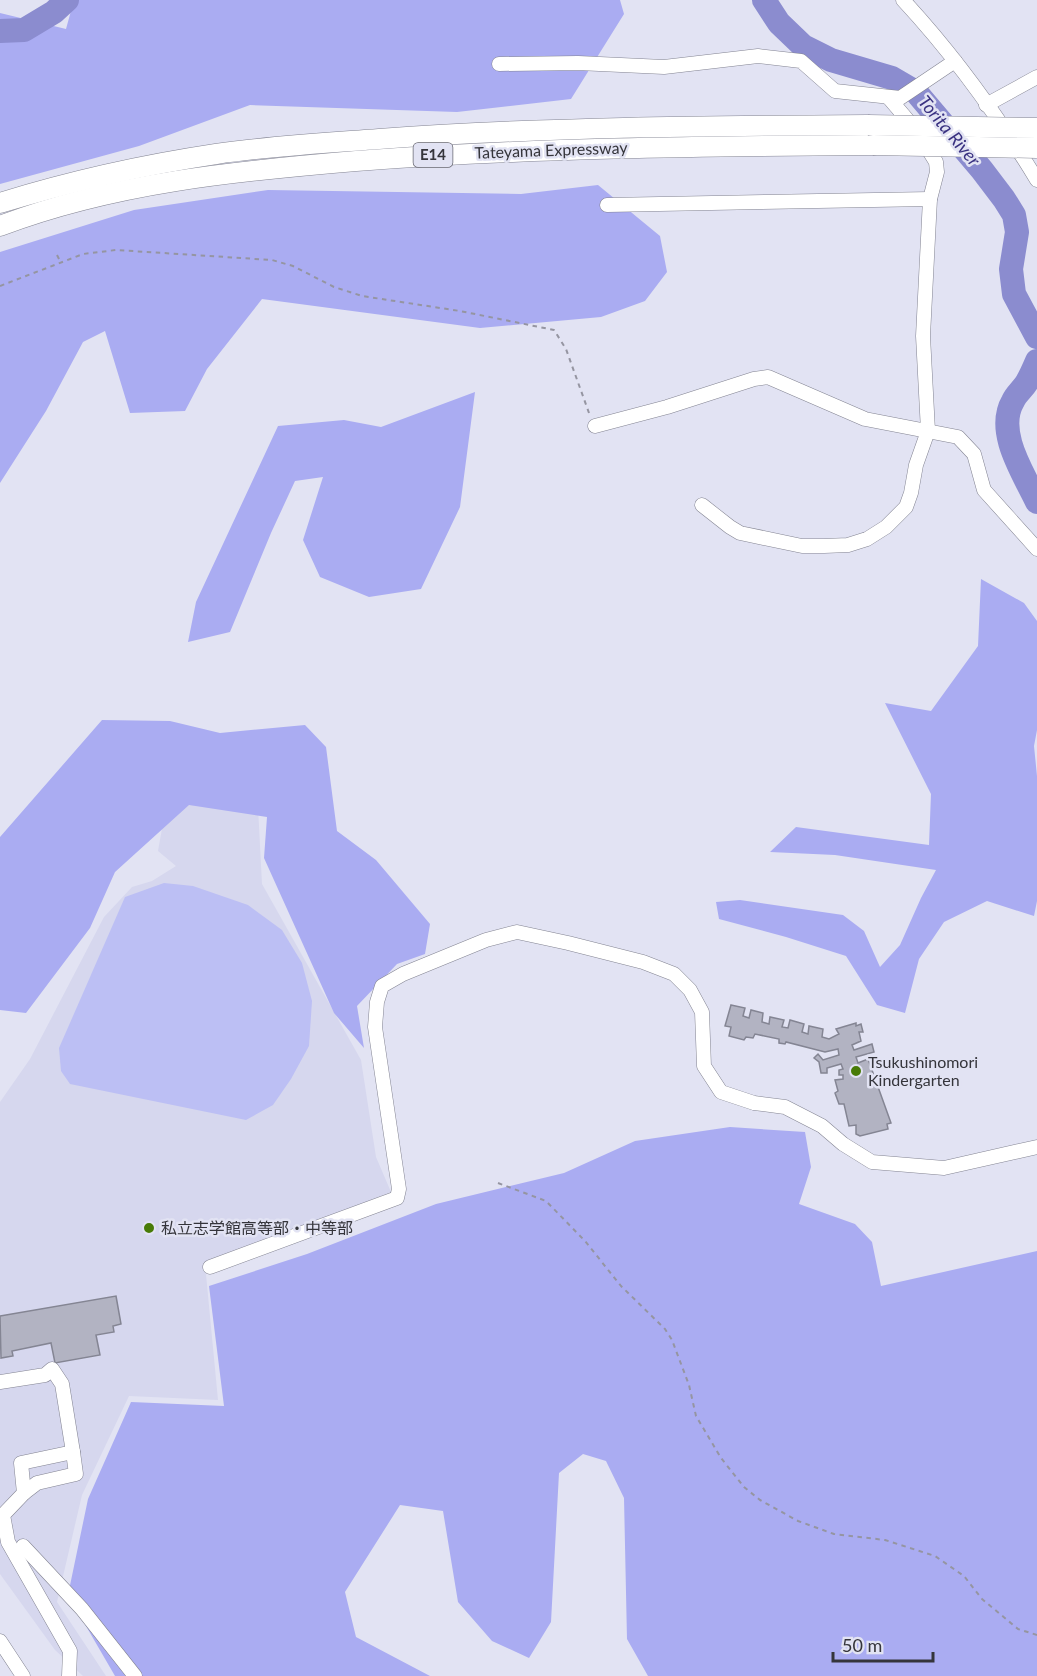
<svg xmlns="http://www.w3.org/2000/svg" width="1037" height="1676" font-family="Lato,'Noto Sans JP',sans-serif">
  <rect width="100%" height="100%" fill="#e2e3f3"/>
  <path fill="#d6d7ee" d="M168,795L258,807L262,884L361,1060L376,1157L391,1192L205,1264L218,1400L129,1396L82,1495L57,1602L106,1676H83L55,1650L0,1574V1102L30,1059L104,917L132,887L152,881L176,866L158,851Z"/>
  <path fill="#bcbff4" d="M164,883L193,886L248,905L282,930L302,963L312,1001L309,1046L291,1079L273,1105L246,1120L70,1084L61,1071L59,1048L125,897Z"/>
  <g fill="#aaacf2">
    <path d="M74,0H620L624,14L571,99L457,112L250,105L139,146L0,184V13L66,29Z"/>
    <path d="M598,185L660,236L667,272L645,301L601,317L480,328L262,299L207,369L185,411L130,413L105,331L83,342L46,411L0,483V252L134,210L268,190L521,194Z"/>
    <path d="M475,392L460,507L421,589L369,597L320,577L303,540L323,477L295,481L271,533L230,632L188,642L196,602L278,426L344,420L381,427Z"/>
    <path d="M981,579L1024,603L1037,621V730L1034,746L1037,776V901L1034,916L987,901L944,922L919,959L905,1013L877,1005L846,956L786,937L719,919L716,902L740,900L843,915L864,931L880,967L900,945L921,898L936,870L835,855L770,852L796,827L929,845L931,794L885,703L931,711L978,646Z"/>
    <path d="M102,720L170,721L220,733L305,725L326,747L337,831L376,860L430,924L425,954L397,964L357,1006L364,1048L334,1013L264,858L267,817L189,805L115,872L90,928L26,1013L0,1010V837Z"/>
    <path d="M730,1127L805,1132L811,1167L799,1204L855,1224L872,1242L881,1286L1037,1251V1676H648L627,1639L624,1498L606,1461L583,1454L559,1473L551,1622L529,1658L492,1641L458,1602L443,1511L400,1505L345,1592L356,1637L430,1676H115L68,1595L88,1499L131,1402L224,1406L209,1286L307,1254L436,1204L564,1173L635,1141Z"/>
  </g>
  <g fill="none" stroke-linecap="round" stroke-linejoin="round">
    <g stroke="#8b8ccf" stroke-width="24">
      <path d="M764,0L779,23L803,46L831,60L892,78L916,92L982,170L1004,199L1014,215L1017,232L1011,269L1014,294L1037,337"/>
      <path d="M0,31L24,30L54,12L67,0"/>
      <path d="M1037,361C1034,368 1031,375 1027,382C1023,389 1016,394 1013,401C995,432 1024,474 1037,502"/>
    </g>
  </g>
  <g fill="#b2b3c2" stroke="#848593" stroke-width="1.5">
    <path d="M731,1005L745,1008L743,1016L749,1018L751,1010L763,1013L762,1022L769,1024L770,1017L784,1020L782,1027L788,1028L790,1020L804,1024L802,1032L808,1034L809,1026L823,1029L822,1037L829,1039L839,1034L836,1029L856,1023V1026L861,1024L863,1032H859L861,1041L852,1045L854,1050L872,1044L874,1052L856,1057L858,1063L868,1059L891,1123L887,1124L888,1129L860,1136L856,1134V1125L849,1126L844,1104H839L835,1093L838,1091L835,1080L843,1079V1075H839V1070L843,1069L841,1064L827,1068V1073H821L819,1062L814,1058L818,1054L823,1060L839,1055L838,1049L825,1052L786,1042L785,1044L779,1043V1039L755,1034L753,1038L746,1037L744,1040L729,1036L731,1027L725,1026Z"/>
    <path d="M116,1296L121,1324L113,1326L114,1332L96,1335L100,1355L55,1363L51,1343L12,1351L13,1356L1,1358L0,1316Z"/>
  </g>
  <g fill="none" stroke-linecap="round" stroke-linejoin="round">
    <g stroke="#838492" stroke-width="15">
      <g id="minor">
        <path d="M903,0C954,55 998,116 1037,180"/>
        <path d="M499,64L578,63L664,67L758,56L801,61L835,91L900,98L955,61"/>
        <path d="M986,105L1037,77"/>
        <path d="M607,205L930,199"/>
        <path d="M595,426L667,407L754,379L768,377L865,419L958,437L974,454L984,490L1037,549"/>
        <path d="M702,505L730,527L740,533L802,546H824L848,545L867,539L886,527L906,507L911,493L916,465L928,431L923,336L930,199L937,172L936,162L917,131L888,97"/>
        <path d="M210,1267L397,1198L399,1189L375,1027L377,1002L382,986L403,974L486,940L517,932L568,943L643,962L674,974L690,990L702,1012L704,1066L721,1092L754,1103L785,1107L822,1126L843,1144L872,1162L944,1168L1037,1147"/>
        <path d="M0,1382L45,1375L52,1369L62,1384L73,1452L21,1463L24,1493L3,1515L8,1542L70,1651L69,1676"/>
        <path d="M24,1493L37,1483L76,1474L73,1452"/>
        <path d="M23,1546L82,1609L135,1676"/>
        <path d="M0,1641L23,1676"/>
      </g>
    </g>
    <g stroke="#838492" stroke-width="21">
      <g id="highway">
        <path d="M0,203C71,181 143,165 216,154C270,146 325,143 379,139C542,127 705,126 868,125"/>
        <path d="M0,226C113,183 236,171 356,161C528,148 700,146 873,145"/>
      </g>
    </g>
    <g stroke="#9595a1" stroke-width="2" stroke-dasharray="4.5 4.5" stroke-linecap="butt">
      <path d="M57,255L61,263"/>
      <path d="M0,286L83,254L116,250L272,260L293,266L334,287L362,296L460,311L554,330L566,349L589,413"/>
      <path d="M498,1183L546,1201L585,1241L621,1286L665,1329L672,1340L689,1385L696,1416L721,1458L744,1487L760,1500L798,1521L834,1534L885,1540L935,1556L964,1576L982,1599L1018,1629L1037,1635"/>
    </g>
    <use href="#minor" stroke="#fff" stroke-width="14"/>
    <use href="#highway" stroke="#fff" stroke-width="20"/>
    <g stroke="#838492" stroke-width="21" stroke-linecap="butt">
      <g id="highway-bridge">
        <path d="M868,125L1037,128"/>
        <path d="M873,145L1037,148"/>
      </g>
    </g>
    <use href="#highway-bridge" stroke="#fff" stroke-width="20"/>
  </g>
  <g fill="#487b07" stroke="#e2e3f3" stroke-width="2">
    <circle cx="856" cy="1071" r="6"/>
    <circle cx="149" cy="1228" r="6"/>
  </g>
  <g text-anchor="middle" stroke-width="5" stroke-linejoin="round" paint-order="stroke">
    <rect fill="#e2e3f3" stroke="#696972" stroke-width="1.5" x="413.5" y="143" width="39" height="24" rx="4.5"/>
    <g font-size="15" font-weight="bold" fill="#35353b">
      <text x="433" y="160">E14</text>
    </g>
    <g font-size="16" fill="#35353b" stroke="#e2e3f3">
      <text transform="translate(551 150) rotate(-2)" y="6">Tateyama Expressway</text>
    </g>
    <g font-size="16" fill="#35353b" stroke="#e2e3f3" text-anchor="start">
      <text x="868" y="1068">Tsukushinomori<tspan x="868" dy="18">Kindergarten</tspan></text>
      <text x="161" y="1234">私立志学館高等部・中等部</text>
    </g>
    <g font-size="18" font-style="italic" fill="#393181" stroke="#e2e3f3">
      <text transform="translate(949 131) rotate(50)" y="6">Torita River</text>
    </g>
  </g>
  <path d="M833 1652v9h100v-9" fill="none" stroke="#35353b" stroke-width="3"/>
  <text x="842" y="1652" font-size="18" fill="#35353b" stroke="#e2e3f3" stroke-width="4.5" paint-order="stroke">50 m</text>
</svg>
